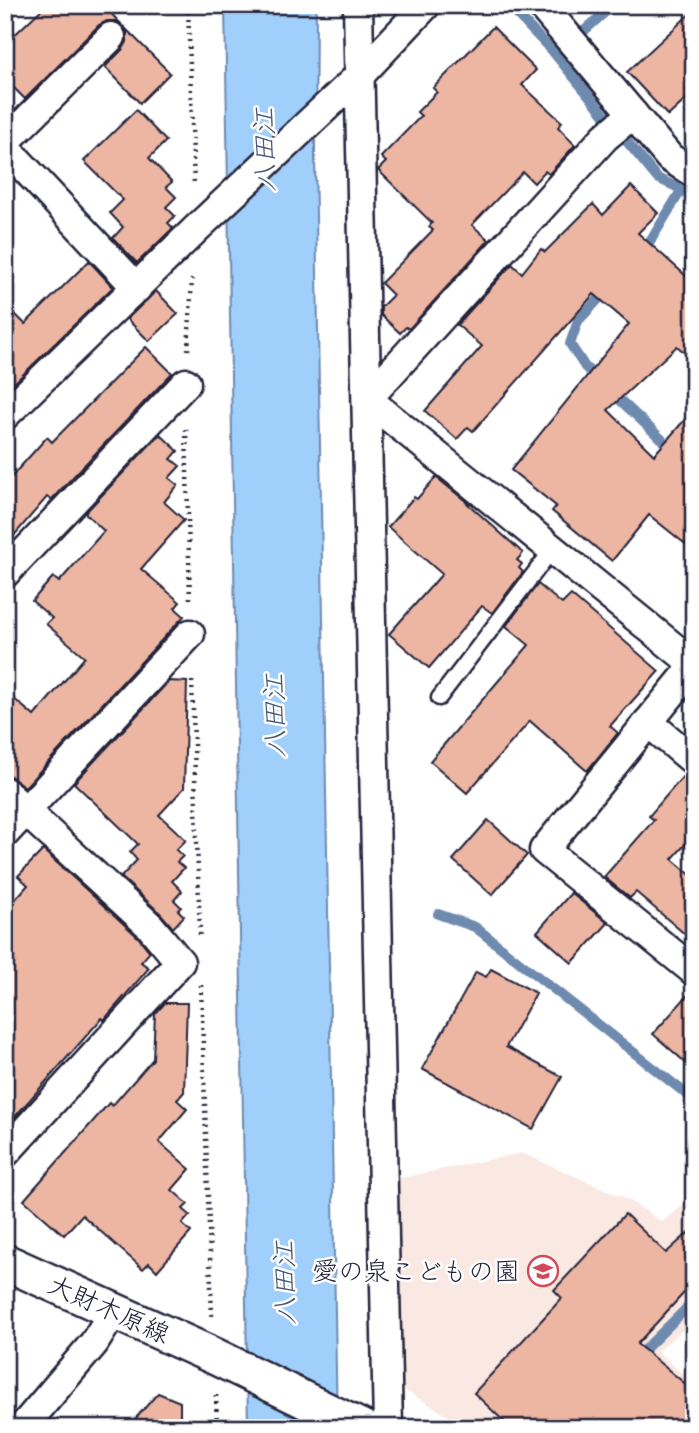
<svg xmlns="http://www.w3.org/2000/svg" width="699" height="1433" font-family="Dekko,'Klee One',sans-serif">
  <rect width="100%" height="100%" fill="#fff"/>
  <filter id="ink" filterUnits="userSpaceOnUse"><feTurbulence type="fractalNoise" baseFrequency=".0143" numOctaves="2"/><feDisplacementMap in="SourceGraphic" scale="14" xChannelSelector="R" yChannelSelector="G"/><feConvolveMatrix kernelMatrix="1 2 1 2 8 2 1 2 1" color-interpolation-filters="sRGB"/></filter>
  <g filter="url(#ink)">
    <path fill="#fae9e3" d="M522,1153L627,1199L662,1222L694,1196V1321L657,1351L694,1384V1428H469L401,1388L393,1329L391,1180Z"/>
    <path fill="#a0cffc" stroke="#6e8aaf" stroke-width="2" d="M225,5H316L315,157L337,1428H248Z"/>
    <g fill="none" stroke-linecap="round" stroke-linejoin="round">
      <g stroke="#6e8aaf" stroke-width="10">
        <path d="M508,5L554,53L657,178L694,195"/>
        <path d="M584,31L613,5"/>
        <path d="M640,253L648,245L682,189"/>
        <path d="M608,289L578,321L570,344L585,367L674,451"/>
        <path d="M438,914L475,927L694,1100"/>
        <path d="M636,1358L694,1301"/>
      </g>
    </g>
    <g fill="#edb6a3" stroke="#22223b" stroke-width="2">
      <path d="M46,5H103L122,25L116,21H107L99,25L25,99L5,79V44Z"/>
      <path d="M694,10V92L668,116L627,72Z"/>
      <path d="M123,26L170,73L140,103L105,67L123,49L127,42V33Z"/>
      <path d="M493,27L536,70L522,85L562,122L558,127L575,145L549,174L545,171L534,183L523,172L472,225L489,240L409,329L406,327L400,333L381,315V307L393,295L381,283L433,230L429,227L432,223L378,170L386,162L381,157L421,116L417,112L437,92L433,88Z"/>
      <path d="M136,110L166,141L149,158L172,182L166,187L176,197L166,207L175,216L168,223L173,228L137,263L113,238L123,227L110,213L123,200L84,161Z"/>
      <path d="M631,186L658,213L638,233L694,283V361L677,346L608,410L654,455L694,409V551L649,515L612,561L552,511L556,506L511,470L629,324L594,294L473,431L468,427L457,439L425,411L482,346L457,325L512,264L522,273L541,249L545,252L593,204L603,215Z"/>
      <path d="M89,261L113,287L5,392V304L25,324Z"/>
      <path d="M156,291L178,314L149,341L127,319Z"/>
      <path d="M146,347L172,373L51,500L47,497L5,546V484L47,437L52,442Z"/>
      <path d="M160,434L178,451L171,459L180,466L169,478L178,485L164,502L184,520L141,569L180,602L175,608L184,616L25,787L5,772V691L34,716L85,657L46,624L52,618L32,601L53,577L59,582L104,531L85,513Z"/>
      <path d="M436,477L468,503H467L523,553L517,560L522,564L519,568L523,572L492,613L482,606L429,668L389,634L442,574L388,527L414,497L417,499Z"/>
      <path d="M538,584L562,604L571,595L659,671L610,726L618,733L587,771L530,721L467,793L430,761L529,645L506,626Z"/>
      <path d="M169,681L187,682L184,788L159,815L186,840L176,850L183,856L177,862L184,868L172,881L182,891L174,900L181,907L178,910L184,916L173,928L161,914L121,877L137,860L130,852L138,844L74,783Z"/>
      <path d="M685,774L694,777V835L672,859L694,878V942L636,892L630,898L604,877L654,820L649,816Z"/>
      <path d="M488,820L527,855L492,895L453,860Z"/>
      <path d="M43,850L138,937L150,952L141,962L149,968L104,1020L102,1018L5,1128V911L28,885L18,876Z"/>
      <path d="M571,893L608,923L572,963L537,932Z"/>
      <path d="M491,969L536,993L506,1047L562,1077L533,1129L422,1069L476,972L486,977Z"/>
      <path d="M694,988V1070L653,1034Z"/>
      <path d="M165,1003H187L184,1092L177,1100L187,1109L159,1142L190,1169L172,1190L188,1204L183,1209L190,1215L182,1224L191,1232L157,1271L149,1263L143,1269L82,1215L64,1235L24,1200L109,1103L112,1106L153,1059L155,1014Z"/>
      <path d="M625,1214L666,1253L694,1228V1282L637,1344L694,1391V1428H511L474,1393L562,1298L554,1290Z"/>
      <path d="M158,1393L180,1402V1428H127Z"/>
    </g>
    <g fill="none" stroke-linecap="round" stroke-linejoin="round">
      <g stroke="#22223b" stroke-width="19">
        <path id="service" d="M439,698L552,550"/>
      </g>
      <g stroke="#22223b" stroke-width="33">
        <g id="minor">
          <path d="M358,5L388,1428"/>
          <path d="M541,5L670,158L694,173"/>
          <path d="M5,142L111,37"/>
          <path d="M5,147L137,288"/>
          <path d="M367,399L694,664"/>
          <path d="M367,399L605,137L633,114"/>
          <path d="M5,415L196,229L359,76L426,5"/>
          <path d="M5,573L186,383"/>
          <path d="M694,666L544,850L694,971"/>
          <path d="M648,722L694,761"/>
          <path d="M5,792L150,926L180,962L5,1153"/>
          <path d="M5,833L190,634"/>
          <path d="M22,1428L94,1343L114,1311"/>
        </g>
      </g>
      <g stroke="#22223b" stroke-width="40">
        <path id="tertiary" d="M5,1262L214,1356L362,1428"/>
      </g>
      <g stroke="#22223b" stroke-width="4.5" stroke-dasharray="2 5" stroke-linecap="butt">
        <path d="M188,5L194,186"/>
        <path d="M188,350L192,279"/>
        <path d="M186,429L190,602"/>
        <path d="M192,681L200,935"/>
        <path d="M201,985L212,1316"/>
        <path d="M216,1395L217,1428"/>
      </g>
      <use href="#service" stroke="#fff" stroke-width="14"/>
      <use href="#minor" stroke="#fff" stroke-width="28"/>
      <use href="#tertiary" stroke="#fff" stroke-width="35"/>
    </g>
  </g>
  <defs>
    <g id="school-ring" transform="scale(1.575)"><circle r="9.5" fill="#fff" stroke="#d1495b" stroke-width="1.5"/><path d="M0-5L7-2L0 1L-7-2ZM-4 1L0 2.5L4 1V4Q0 6-4 4Z" fill="#d1495b"/></g>
  </defs>
  <g fill-rule="evenodd">
    <use href="#school-ring" x="543" y="1271"/>
  </g>
  <g text-anchor="middle" stroke-width="5" stroke-linejoin="round" paint-order="stroke">
    <g font-size="26" fill="#22223b" stroke="#fff" text-anchor="end">
      <text x="520" y="1280">愛の泉こどもの園</text>
    </g>
    <g font-size="26" fill="#22223b" stroke="#fff">
      <text transform="translate(109 1309) rotate(24)" y="9">大財木原線</text>
    </g>
    <g font-size="28" font-style="italic" fill="#485675" stroke="#fff">
      <text transform="translate(264 150) rotate(-91)" y="10">八田江</text>
      <text transform="translate(274 716) rotate(-91)" y="10">八田江</text>
      <text transform="translate(284 1283) rotate(-91)" y="10">八田江</text>
    </g>
  </g>
  <rect width="699" height="1433" fill="none" stroke="#fff" stroke-width="28"/>
  <rect x="14" y="14" width="671" height="1405" fill="none" stroke="#22223b" stroke-width="2.5" filter="url(#ink)"/>
</svg>
